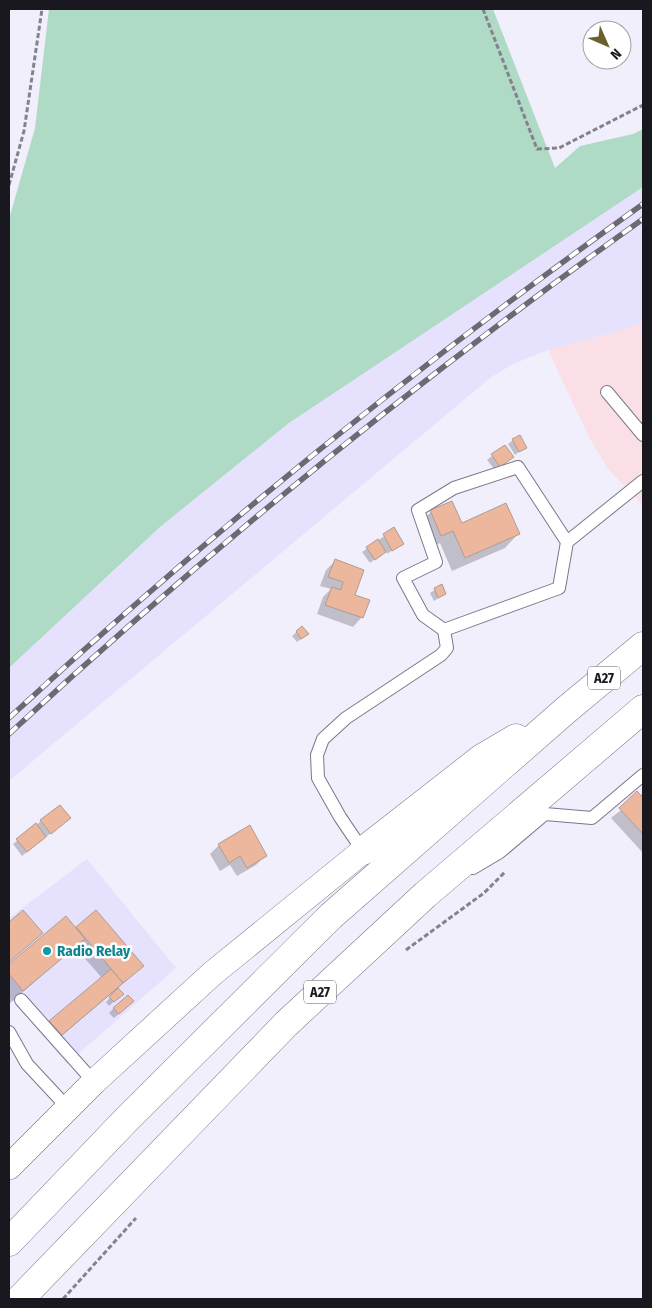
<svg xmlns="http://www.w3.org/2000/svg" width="652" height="1308" font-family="'Fira Sans Condensed',sans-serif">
  <rect width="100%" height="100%" fill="#f1effc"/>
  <g fill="#e6e2fd">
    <path d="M643,129V322L619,331L548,350L513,364L490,378L9,781V668L160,527L289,423L460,306Z"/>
    <path d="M87,859L176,968L67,1064L9,997V918Z"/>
  </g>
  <path fill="#fadfe6" d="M643,322V505L608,469L589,437L548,350L619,331Z"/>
  <path fill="#afdac5" d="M49,9H493L555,168L580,146L633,134L643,129V187L289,423L160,527L9,668V219L35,128Z"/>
  <g fill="#0003">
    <path d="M513,440L525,447L515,455L508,444Z"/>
    <path d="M504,446L508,461L495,470L487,460Z"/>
    <path d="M431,512L461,524L518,534L505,548L452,571L440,543L428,549L417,525Z"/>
    <path d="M394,529L402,544L387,554L386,551L370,563L362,552Z"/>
    <path d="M335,561L354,596L362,617L353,627L317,614L323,597L331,589L320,586L326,570Z"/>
    <path d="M441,586L445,594L434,601L430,593Z"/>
    <path d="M302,627L303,638L297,642L292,636Z"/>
    <path d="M643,793V853L611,818Z"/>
    <path d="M41,821L65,822L22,856L13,844Z"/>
    <path d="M219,845L265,856L256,865L237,876L230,865L220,871L210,854Z"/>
    <path d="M96,911L133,975L117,989L122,994L109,1006L106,1002L118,990L117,989L52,1044L41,1031L102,978L75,947L9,1004V966L66,917L75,929Z"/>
    <path d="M128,1006L114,1018L109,1013L114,1008Z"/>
  </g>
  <g fill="#ecb79c" stroke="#af9c92">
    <path d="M520,435L527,448L519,452L512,439Z"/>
    <path d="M505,445L514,457L500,467L491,454Z"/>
    <path d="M452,501L462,523L506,503L520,534L465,558L453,531L441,536L430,510Z"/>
    <path d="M394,527L404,544L392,551L383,534Z"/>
    <path d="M378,539L386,552L375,560L366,547Z"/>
    <path d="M335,559L364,570L355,595L370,600L363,618L325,605L332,587L341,590L343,582L328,577Z"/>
    <path d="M442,584L446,594L438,598L434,588Z"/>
    <path d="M302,626L309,634L301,639L296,631Z"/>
    <path d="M637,791L643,798V834L619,808Z"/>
    <path d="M60,805L71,818L51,834L40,820Z"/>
    <path d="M36,823L46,837L27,852L16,839Z"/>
    <path d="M250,825L267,856L247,868L240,856L229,863L218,844Z"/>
    <path d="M23,910L43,933L9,962V922Z"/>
    <path d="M96,910L144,966L123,983L76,927Z"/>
    <path d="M66,916L85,939L23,991L9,974V964Z"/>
    <path d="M111,969L123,983L62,1035L49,1021Z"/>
    <path d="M118,988L124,994L114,1002L109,997Z"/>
    <path d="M128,995L134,1001L119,1014L113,1008Z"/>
  </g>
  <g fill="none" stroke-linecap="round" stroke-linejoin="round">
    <g stroke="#7b788a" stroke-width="14">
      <g id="lane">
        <path d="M607,392L643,435"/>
        <path d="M567,542L518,467L454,488L418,510L436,562L403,578L423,615L444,630L559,588L567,542L643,481"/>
        <path d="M363,851L340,817L318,778L317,755L323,739L346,718L441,655L447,648L444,630"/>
        <path d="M473,868L500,852L545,814L592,818L643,775"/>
        <path d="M21,1000L94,1082"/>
        <path d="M9,1032L27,1064L68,1108"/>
      </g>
    </g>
    <g stroke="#7b788a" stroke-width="26">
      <path id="street" d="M9,1167L94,1082L213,973L363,851"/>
    </g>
    <g stroke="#7b788a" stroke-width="29">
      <g id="highway">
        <path d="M363,851L482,758L516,738"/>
        <path d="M9,1242L127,1119L331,916L566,710L643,646"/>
        <path d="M20,1299L286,1024L425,895L643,709"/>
      </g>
    </g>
    <g stroke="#84838d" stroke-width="3" stroke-dasharray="5 2.5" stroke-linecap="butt">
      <path d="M483,9L537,149L559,148L643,105"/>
      <path d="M9,185L24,131L42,9"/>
      <path d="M406,950L484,893L505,872"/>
      <path d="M63,1299L136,1218"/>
    </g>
    <use href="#lane" stroke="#fff" stroke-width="12"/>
    <use href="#street" stroke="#fff" stroke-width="25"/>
    <use href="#highway" stroke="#fff" stroke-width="28"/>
    <g stroke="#6b6a73" stroke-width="5.5">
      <g id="rail">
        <path d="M9,718C209,533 422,362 643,204"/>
        <path d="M9,734C209,549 421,377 643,219"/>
      </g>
    </g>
    <use href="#rail" stroke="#fff" stroke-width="4" stroke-dasharray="11" stroke-linecap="butt"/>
  </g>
  <circle fill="#0f9aa8" stroke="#fff" stroke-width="2" cx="47" cy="951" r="5"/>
  <g text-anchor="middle" stroke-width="5" stroke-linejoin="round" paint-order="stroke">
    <g fill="#fff" stroke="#5e5d62" stroke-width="1">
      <rect x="588" y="666.5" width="32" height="23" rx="4"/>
      <rect x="304" y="980.5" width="32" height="23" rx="4"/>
    </g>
    <g font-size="14" font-weight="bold" fill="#19181f">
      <text x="604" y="683">A27</text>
      <text x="320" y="997">A27</text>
    </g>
    <g font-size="15" font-weight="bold" fill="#0d838f" stroke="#fff" text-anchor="start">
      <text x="57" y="956">Radio Relay</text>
    </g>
  </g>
  <rect width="652" height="1308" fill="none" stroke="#19181f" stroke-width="20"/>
  <g transform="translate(607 45) rotate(135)"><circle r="24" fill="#ffffff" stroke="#a3a3a5"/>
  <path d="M0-4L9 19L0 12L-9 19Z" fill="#69602d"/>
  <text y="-8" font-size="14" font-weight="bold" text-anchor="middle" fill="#19181f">N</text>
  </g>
</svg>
